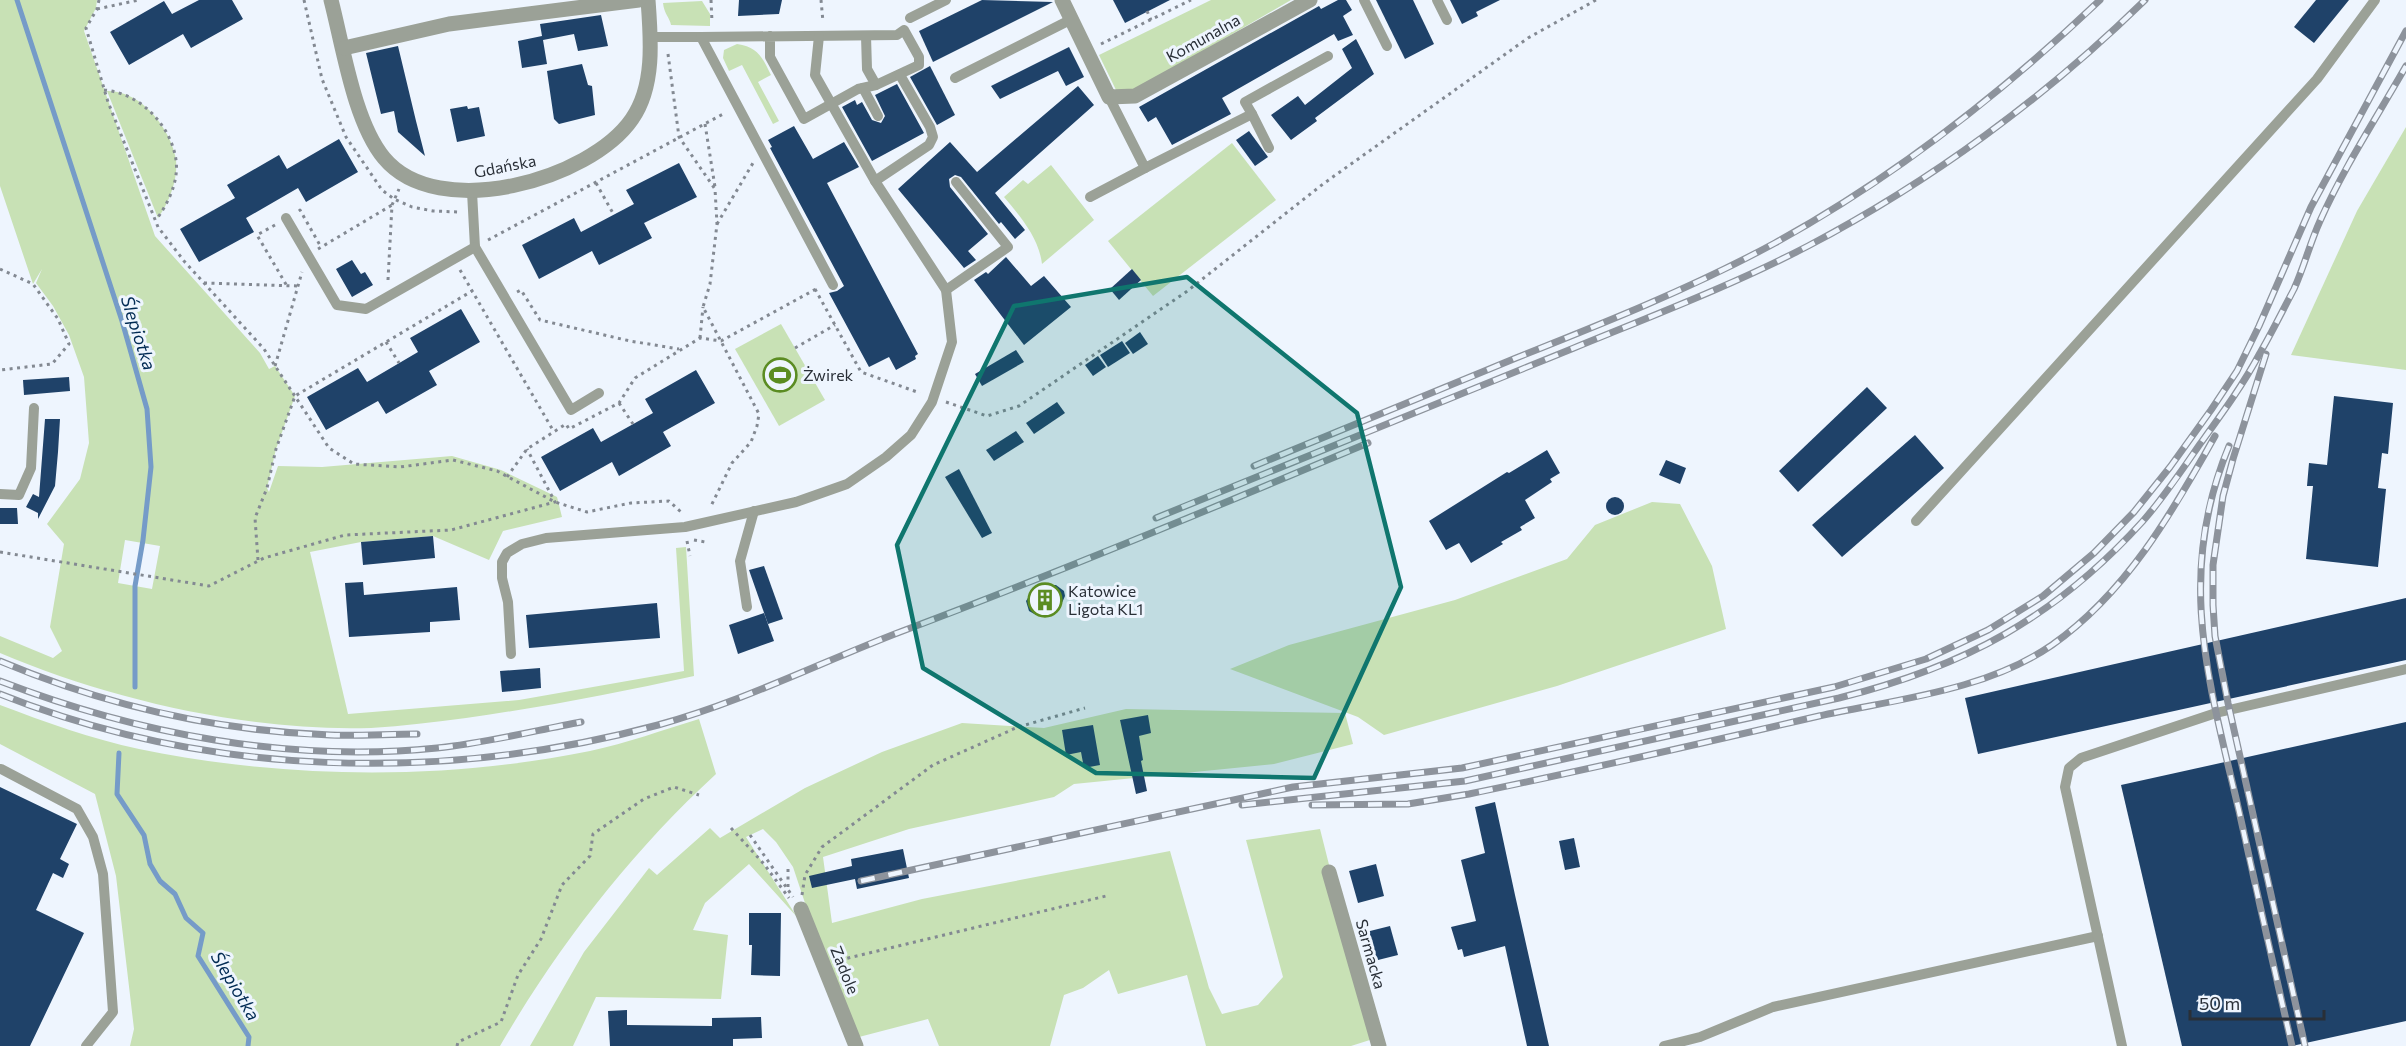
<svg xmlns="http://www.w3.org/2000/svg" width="2406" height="1046" font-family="Commissioner,sans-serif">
  <rect width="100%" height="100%" fill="#eef5fe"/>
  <g fill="#c8e1b5" fill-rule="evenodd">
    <path d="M0,0H97L96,8L84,31L155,236L260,353L269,369L275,366L295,396L276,449L267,488L269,492L278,466L322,467L452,456L501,470L557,497L562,517L503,531L489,560L433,536L361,542L310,552L348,714L519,700L684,671L676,548L686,547L694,676C618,693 543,707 466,718C435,722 403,726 371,728C251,732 110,700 0,653V636L53,658L62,651L50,627L64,544L47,524L80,479L89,443L84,377L69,335L53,306L36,283L42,269L33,284L0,186ZM125,540L160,546L152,589L118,583Z"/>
    <path d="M1211,0H1291L1134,91L1116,90L1099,55Z"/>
    <path d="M702,1L710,14V26L671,25C670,18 664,14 663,3Z"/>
    <path d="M737,44C758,47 762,57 771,75L758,82L779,121L773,124L742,65L729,71L723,58L724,50Z"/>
    <path d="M107,91C141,90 171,129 176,160C178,180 169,202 158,218Z"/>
    <path d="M2406,127V370L2291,355L2357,211Z"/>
    <path d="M1232,143L1276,200L1153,296L1108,241Z"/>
    <path d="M1051,165L1094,220L1042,264C1039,238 1020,216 1004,197L1023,180L1028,184Z"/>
    <path d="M781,324L825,400L779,426L735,349Z"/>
    <path d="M1652,502L1680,504L1712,566L1726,629L1557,686L1384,735L1358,717L1230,669L1289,645L1455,600L1567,559L1595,525Z"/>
    <path d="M0,705C45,722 92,739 139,749C286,779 442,781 590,751C627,743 663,730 699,719L716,774C631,852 558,946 500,1046H130L134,1029L116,876L95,794L0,744Z"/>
    <path d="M1126,709L1345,713L1353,744L1274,764L1074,784L1054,797L909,829L823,857L832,923L922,899L1170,851L1209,988L1222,1014L1258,1005L1283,977L1246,840L1320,829L1373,1039L1351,1046H1206L1187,975L1118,994L1109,970L1083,988L1064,995L1050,1046H939L928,1019L859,1037L808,912L793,867L776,842L763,829L746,837L797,917L749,864L705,903L693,930L728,935L721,999L596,997L573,1046H530L584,952L649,868L657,875L710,828L720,838L805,788L882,752L962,723L1044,728Z"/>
  </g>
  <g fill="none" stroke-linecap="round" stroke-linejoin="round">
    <g stroke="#759bc8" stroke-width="5">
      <path d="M17,0L122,321L147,409L151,467L143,540L135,586V687"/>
      <path d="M119,753L117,794L144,835L150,864L160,881L175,894L186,918L203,933L198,956L249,1037L248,1046"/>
    </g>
  </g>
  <g fill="#1f4269">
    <path d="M199,0H232L243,19L191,48L183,34L129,65L110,32L164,1L172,14Z"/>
    <path d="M739,0H782L779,14L738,16Z"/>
    <path d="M982,0L1053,2L933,62L919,31Z"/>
    <path d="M1113,0H1170L1125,23Z"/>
    <path d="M1338,0H1346L1352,10L1343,16L1353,35L1338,41L1334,34L1222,98L1231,114L1172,145L1156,117L1148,122L1139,107L1319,6L1321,9Z"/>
    <path d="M1376,0H1413L1434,44L1405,59Z"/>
    <path d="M1450,0H1500L1476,12L1478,16L1462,24Z"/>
    <path d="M2316,0H2349L2314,43L2294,27Z"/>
    <path d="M601,15L608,46L578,51L574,34L543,40L547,64L522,68L518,41L542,36L540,24Z"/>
    <path d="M1356,39L1374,74L1315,118L1317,121L1291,140L1271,115L1298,96L1305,105L1352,68L1342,49Z"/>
    <path d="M398,46L416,121L425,156L398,132L394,111L381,114L366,53Z"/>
    <path d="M1069,47L1084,77L1066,86L1058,71L1000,99L991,86Z"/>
    <path d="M582,64L588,85L592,86L595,115L559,124L554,119L547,71Z"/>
    <path d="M930,66L955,115L937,125L910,77Z"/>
    <path d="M897,84L924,133L872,161L842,107L855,100L857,105L862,102L872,120L881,123L885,116L875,95Z"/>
    <path d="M1078,86L1094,105L995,193L1025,230L1015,239L1001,222L999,224L961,177L955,175L949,179L950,187L988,234L968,251L976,260L964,268L898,189L950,142L977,172Z"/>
    <path d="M467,106L468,109L479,107L485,136L457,142L450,109Z"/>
    <path d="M794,126L813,159L844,142L859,167L827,183L918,354L915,356L916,359L896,370L889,357L869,367L829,293L837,291L844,286L770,148L772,147L768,140Z"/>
    <path d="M1249,131L1268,157L1255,166L1236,140Z"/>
    <path d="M339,139L358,172L306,202L298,188L246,218L254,232L199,262L180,229L235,198L227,185L279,155L287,169Z"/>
    <path d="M679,163L697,197L644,223L652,238L599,265L592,251L539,279L522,245L574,218L581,232L634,204L626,190Z"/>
    <path d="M1006,257L1031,286L1044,276L1071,307L1024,345L974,280L986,272L988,274Z"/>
    <path d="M352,260L361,274L365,272L373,285L352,297L336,269Z"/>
    <path d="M1132,269L1141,280L1119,300L1110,289Z"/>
    <path d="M461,309L480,342L429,371L437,385L386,414L378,401L326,430L307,397L358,368L367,382L418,352L410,338Z"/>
    <path d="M1140,332L1148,344L1133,354L1125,343Z"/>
    <path d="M1122,341L1130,353L1108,367L1100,355Z"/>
    <path d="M1016,350L1024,362L982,386L975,374Z"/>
    <path d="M1098,356L1106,367L1093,376L1085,365Z"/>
    <path d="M696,370L715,403L663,432L671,446L619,476L612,462L560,491L541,457L593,428L601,442L653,413L645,399Z"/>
    <path d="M69,377L70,391L24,395L23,380Z"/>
    <path d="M1867,387L1887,408L1798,492L1779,471Z"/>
    <path d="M2334,396L2393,403L2388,454L2382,453L2378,488L2386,489L2378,567L2306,559L2313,486H2307L2309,463L2327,465Z"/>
    <path d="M1057,402L1065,413L1034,434L1026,423Z"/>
    <path d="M45,419H60L58,452L55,486L38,519V513L26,507L33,494L39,497Z"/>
    <path d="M1016,431L1024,442L994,461L986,450Z"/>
    <path d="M1915,435L1944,468L1842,557L1812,525Z"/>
    <path d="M1547,450L1560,473L1550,479L1552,482L1525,500L1535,518L1520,527L1522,530L1501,542L1503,544L1471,563L1459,543L1446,550L1429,521L1507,472L1509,473Z"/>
    <path d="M1666,460L1686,468L1680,484L1659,475Z"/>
    <path d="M959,469L992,533L982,538L945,477Z"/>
    <circle cx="1615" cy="506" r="9"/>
    <path d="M0,508H17L18,524H0Z"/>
    <path d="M433,536L435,558L363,565L361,542Z"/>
    <path d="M764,566L783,619L768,624L749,570Z"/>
    <path d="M363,582L364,595L457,587L460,620L430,622V632L349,637L345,583Z"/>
    <path d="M1051,585H1056L1064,591L1065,596L1061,605L1040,614L1036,615L1029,611L1026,601L1030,595Z"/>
    <path d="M2406,598V660L1978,754L1965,698Z"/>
    <path d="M657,603L660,638L529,648L526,615Z"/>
    <path d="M764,613L774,641L738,654L729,625Z"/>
    <path d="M540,668L541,688L502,692L500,671Z"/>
    <path d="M1148,715L1151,733L1139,736L1143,760L1141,761L1147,791L1136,794L1120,720Z"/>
    <path d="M2406,722V1021L2292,1046H2182L2121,785Z"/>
    <path d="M1093,725L1100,765L1084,768L1081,752L1066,755L1062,730Z"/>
    <path d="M0,787L77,824L60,859L69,864L63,878L53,873L36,910L84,933L30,1046H0Z"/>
    <path d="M1495,802L1515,895L1549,1046H1527L1505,946L1464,957L1462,949L1458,950L1451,927L1476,921L1461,860L1485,853L1475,807Z"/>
    <path d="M1574,838L1580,867L1565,870L1559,841Z"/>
    <path d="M903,849L909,878L857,889L855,879L812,888L809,876L852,866L851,859Z"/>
    <path d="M1376,864L1384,896L1358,903L1349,871Z"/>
    <path d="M749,913H781L780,976L751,975L752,945H749Z"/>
    <path d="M1390,926L1398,955L1374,961L1366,932Z"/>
    <path d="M627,1010V1025L712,1026V1018L761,1017L762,1038L733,1039V1046H610L608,1011Z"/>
  </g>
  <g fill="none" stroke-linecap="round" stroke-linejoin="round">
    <g stroke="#838992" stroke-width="3" stroke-dasharray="3 4.5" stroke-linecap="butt">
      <path d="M99,0L97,9L86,28L108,102L158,227L184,261L264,349L329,448L354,464L400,467L453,460L497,471L555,502L587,512L631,503L669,501L682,513"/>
      <path d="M304,0L322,79L346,137L382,190L394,199L412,207L433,211L458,212"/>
      <path d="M711,0L712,22"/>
      <path d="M821,0L823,22"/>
      <path d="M97,9L139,0"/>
      <path d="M1147,11L1151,20"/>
      <path d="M1101,44L1191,0"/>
      <path d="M668,54L679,137L715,189L717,224L710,284L703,307L759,414L757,426L751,442L732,463L710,508"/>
      <path d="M104,90C140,93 171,125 176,160C179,181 168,204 156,220"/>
      <path d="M705,124L715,187"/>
      <path d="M596,183L614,215"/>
      <path d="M299,211L300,210L321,247"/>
      <path d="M717,224L753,163"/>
      <path d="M275,225L257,235L287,286"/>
      <path d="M488,240L725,113"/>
      <path d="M318,249L392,205"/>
      <path d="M0,269L33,284L58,319L69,344L52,364L0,370"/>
      <path d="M460,270L554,432"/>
      <path d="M388,280L392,205L399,189"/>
      <path d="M204,283L298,286"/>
      <path d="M815,289L861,372L920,393"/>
      <path d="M517,292L521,290L540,320L630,341L679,349"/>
      <path d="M700,338L703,307"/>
      <path d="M386,342L399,363"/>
      <path d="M795,348L835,325"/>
      <path d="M275,366L302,272"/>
      <path d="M946,402L987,416L1019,406L1186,292L1323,184L1528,38L1596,0"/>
      <path d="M619,403L633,424"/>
      <path d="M507,477L527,449L566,424L569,429L619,403L635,378L700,338L721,341L816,289"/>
      <path d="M694,540L705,542"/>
      <path d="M687,541L690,556"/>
      <path d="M0,552L209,586L264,558L345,535L451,530L555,502L527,449"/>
      <path d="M258,560L255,518L267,488L276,449L295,396L472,291"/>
      <path d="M731,828L764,864L789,898"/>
      <path d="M750,835L793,897"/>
      <path d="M788,887V869"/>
      <path d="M802,895L805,875L822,847L933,765L1018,727L1085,708"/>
      <path d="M840,960L1106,896"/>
      <path d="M457,1046L458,1042L501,1022L518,975L541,939L562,885L590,856L593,834L644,799L674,787L699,795"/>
    </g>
    <g stroke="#9ba197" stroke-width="10">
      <path d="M1364,0L1387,46"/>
      <path d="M1437,0L1447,20"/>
      <path d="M910,18L946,0"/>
      <path d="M866,36L867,69L876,85"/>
      <path d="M651,37H701L833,285"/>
      <path d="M701,37L897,35L904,30L919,57V65L876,85L858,89L804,119L770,57V36"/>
      <path d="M955,78L1072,19"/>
      <path d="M863,88L878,116"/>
      <path d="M1109,97L1145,168L1252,114L1245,102L1328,56"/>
      <path d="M1252,114L1269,148"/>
      <path d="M875,181L929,145L933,137L930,127L900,75"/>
      <path d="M472,192L475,247L571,410L599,393"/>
      <path d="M1090,197L1145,168"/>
      <path d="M286,218L337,305L366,309L475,247"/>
      <path d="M946,290L1008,247L956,182"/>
      <path d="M0,494L19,495L31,468L34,408"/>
      <path d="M1916,521L2317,79L2375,0"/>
      <path d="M747,607L740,561L754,511"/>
      <path d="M511,654L508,602L502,578V562L507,553L522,544L546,538L685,527L796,502L847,484L886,457L911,435L932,402L952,342L946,290L875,181L815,75L819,36"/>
      <path d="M1,769L77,809L93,837L103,874L113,1012L86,1046"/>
      <path d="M1664,1046L1700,1037L1773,1007L2098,936"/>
      <path d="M2122,1046L2065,787L2069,768L2081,758L2216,713L2406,669"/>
    </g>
    <g stroke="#9ba197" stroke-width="15">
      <path d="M331,0C343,46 354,122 384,158C438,223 590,180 632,119C655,86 651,39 648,0"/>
      <path d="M1062,0L1109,97L1135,96L1310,0"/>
      <path d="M344,48L449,24L639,0"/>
      <path d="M1329,872L1379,1046"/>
      <path d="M801,909L856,1046"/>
    </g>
    <g stroke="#8d939c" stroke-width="7">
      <g id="rail">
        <path d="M2266,354L2233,459L2223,496L2213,565V605L2215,636L2228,703L2305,1046"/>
        <path d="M2229,446C2175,576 2209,682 2239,811C2256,889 2274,968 2292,1046"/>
        <path d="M1254,466C1341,430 1429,394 1516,358C1604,323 1692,288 1775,243C1895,177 2001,94 2100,0"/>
        <path d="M1156,518C1293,462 1432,406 1569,350C1649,317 1731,286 1808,246C1930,182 2046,97 2145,0"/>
        <path d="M0,661C104,705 217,731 330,735C358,736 388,734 417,734"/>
        <path d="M0,681C138,734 289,763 437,748C485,743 533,731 581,722"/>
        <path d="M0,694C207,777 443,783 658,725C742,702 819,663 900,632C1057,573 1213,508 1368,443"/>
        <path d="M1242,805L1465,781L1839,698C1964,667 2056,617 2143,521C2164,497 2182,470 2200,444C2221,415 2243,385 2260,353C2272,332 2283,310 2294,289C2304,267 2310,243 2320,221C2344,167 2377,117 2406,66"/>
        <path d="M1312,805L1408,804L1469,794C1586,770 1703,743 1819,716C1897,699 1985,691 2052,645C2126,593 2172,513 2215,436"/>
        <path d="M861,881L1293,787L1462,768L1834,687L1926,659L1988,630L2043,596L2094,553L2134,512L2170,467L2211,410L2237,371L2259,326L2311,207L2406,31"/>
      </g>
    </g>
    <use href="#rail" stroke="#eef5fe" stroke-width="4.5" stroke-dasharray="14" stroke-linecap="butt"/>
  </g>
  <path fill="#0f766e" fill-opacity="0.2" stroke="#0f766e" stroke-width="4.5" stroke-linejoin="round" d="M1187,277L1357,413L1401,587L1314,778L1096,773L923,668L897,545L1014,306Z"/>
  <defs>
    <g id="stadium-ring" transform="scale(1.725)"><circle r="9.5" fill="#eef5fe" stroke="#5b8c22" stroke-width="1.5"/><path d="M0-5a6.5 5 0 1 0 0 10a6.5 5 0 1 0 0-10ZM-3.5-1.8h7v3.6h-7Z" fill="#5b8c22"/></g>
    <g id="building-ring" transform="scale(1.725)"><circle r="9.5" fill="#eef5fe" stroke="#5b8c22" stroke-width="1.5"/><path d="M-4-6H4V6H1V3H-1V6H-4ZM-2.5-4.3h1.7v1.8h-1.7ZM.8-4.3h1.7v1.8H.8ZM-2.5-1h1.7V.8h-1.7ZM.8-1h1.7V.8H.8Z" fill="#5b8c22"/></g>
  </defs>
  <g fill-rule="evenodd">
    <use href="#stadium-ring" x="780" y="375"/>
    <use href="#building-ring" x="1045" y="600"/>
  </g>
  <g text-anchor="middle" stroke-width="6" stroke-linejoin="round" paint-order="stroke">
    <g font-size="16" fill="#292f37" stroke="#eef5fe">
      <text transform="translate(1203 38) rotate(-29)" y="6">Komunalna</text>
      <text transform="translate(505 166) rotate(-11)" y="6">Gdańska</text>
      <text transform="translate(1371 954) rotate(74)" y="6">Sarmacka</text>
      <text transform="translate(845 970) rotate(68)" y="6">Zadole</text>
    </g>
    <g font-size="16" fill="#292f37" stroke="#eef5fe" text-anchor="start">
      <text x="803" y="381">Żwirek</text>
      <text x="1068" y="597">Katowice<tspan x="1068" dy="18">Ligota KL1</tspan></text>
    </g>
    <g font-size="18" font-style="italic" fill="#002a53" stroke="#eef5fe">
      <text transform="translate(138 333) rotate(72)" y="6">Ślepiotka</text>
      <text transform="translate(235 986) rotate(59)" y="6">Ślepiotka</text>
    </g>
  </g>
  <path d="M2190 1010v9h134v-9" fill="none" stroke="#292f37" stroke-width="3"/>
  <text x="2199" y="1010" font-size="18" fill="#292f37" stroke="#eef5fe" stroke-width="4.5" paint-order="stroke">50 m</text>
</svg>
